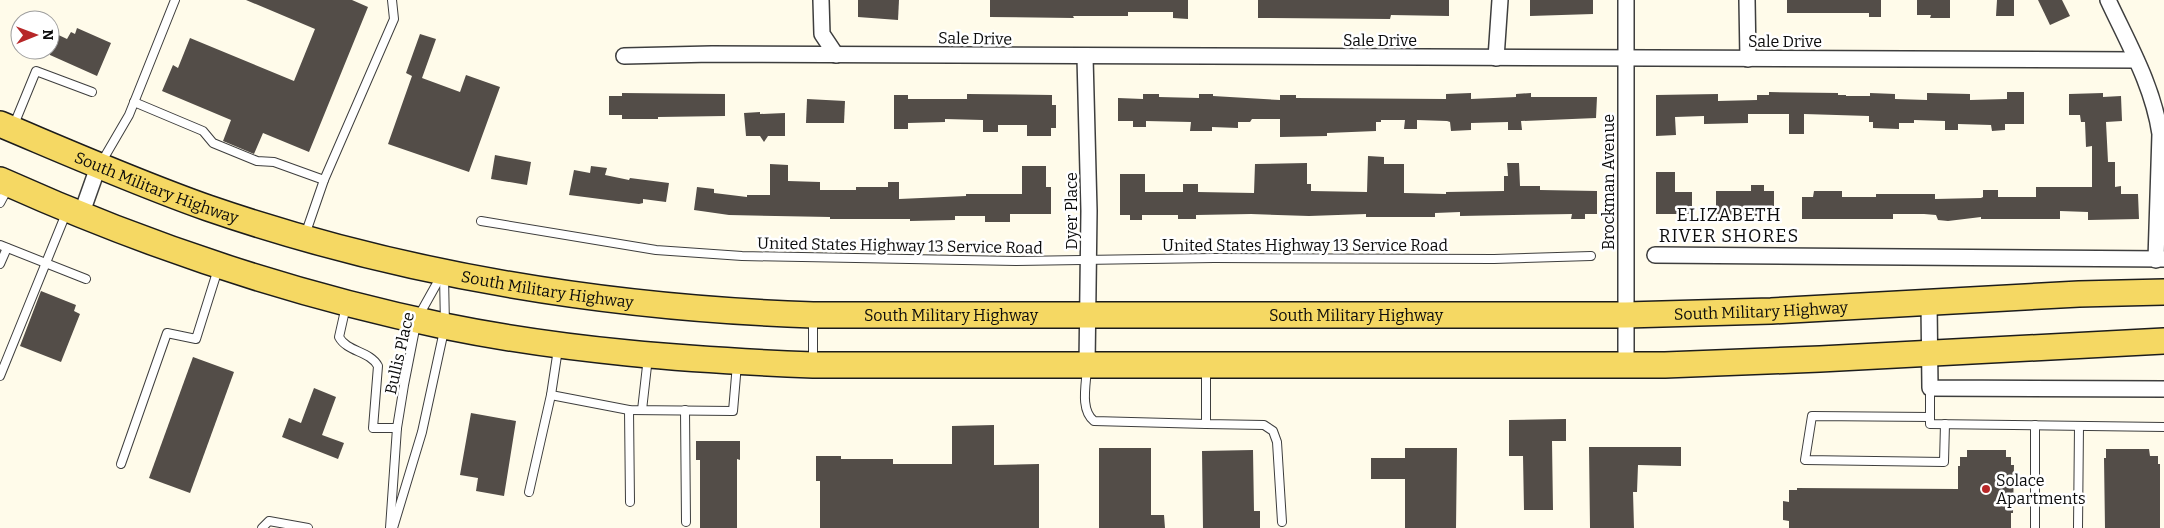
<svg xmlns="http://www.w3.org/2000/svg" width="2164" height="528" font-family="Bitter,serif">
  <rect width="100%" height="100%" fill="#fffbea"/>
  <g fill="#534d48">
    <path d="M246,0H352L368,7L309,152L263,133L254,154L223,141L231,120L162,91L173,65L178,68L190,38L294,81L315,29Z"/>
    <path d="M858,0H899L898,20L858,17Z"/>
    <path d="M990,0H1188V19L1173,18V12H1128V16H1073L1074,18L990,17Z"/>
    <path d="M1258,0H1449V16L1391,15L1390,19L1258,18Z"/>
    <path d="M1530,0H1593V14L1530,16Z"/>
    <path d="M1787,0H1881V17H1869V13H1787Z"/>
    <path d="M1917,0H1950V18H1930L1931,15H1917Z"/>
    <path d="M1997,0H2014V16H1996Z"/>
    <path d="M2038,0H2062L2070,16L2050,25Z"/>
    <path d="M77,28L111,43L97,76L50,55V31L67,39L71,32L75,34Z"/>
    <path d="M420,34L436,39L422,78L460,92L466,75L500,87L469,172L388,144L412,76L406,73Z"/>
    <path d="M1769,92L1838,93V95H1846V96H1870V93L1895,94V99L1927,100V93L1970,94V100L2007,99V92H2024V124H2005V130L1992,131L1991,125L1958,124V130H1945V121L1914,120V123H1899V129L1873,128V122H1869V116L1804,114V134H1789V114H1748V123L1704,124V116L1675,117L1676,135L1656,136V95L1718,94V101L1757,100V95H1769Z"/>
    <path d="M622,93L725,94V116L658,117V119H622V115H609V96H622Z"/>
    <path d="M1471,93V99L1516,97V94L1531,93V97H1597L1596,118L1521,121L1522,130H1508V122L1471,123V130L1451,131L1450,122L1447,121L1417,120V129H1404L1405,120H1381V122H1376V131L1327,133V136L1280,137V119H1252L1250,122H1238V128L1212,127V131H1190L1191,122L1146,121V127H1133V121H1118V98L1143,99V94H1159V97L1199,98V94H1213V96L1280,100V95H1296V98L1446,99V94Z"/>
    <path d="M2103,93V97L2121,96L2122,121L2106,122L2108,162H2115V187L2121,186V194H2138L2139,219L2088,220V212L2060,211V219H1981V217L1948,221L1938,220L1936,215L1924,214H1893V219H1802V197H1813L1814,191H1842V197H1876V194H1935V199L1981,198L1983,197V190H1998V197H2036V187H2092V146L2086,147L2085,122H2081L2080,115H2069V94Z"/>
    <path d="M967,94L1052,95V105H1056V128H1051V136H1027V125H998V132H983V120L945,119V122L908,123V129H894V95H908V99H967Z"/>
    <path d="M807,99L845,101L844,123H806Z"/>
    <path d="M760,112V114L785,113V136H768L764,142L760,136H746L744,113Z"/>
    <path d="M495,155L531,162L527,185L491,179Z"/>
    <path d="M1368,156L1384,157V164H1404V193L1446,194V192L1504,191V176H1508L1507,163H1519L1520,186H1540V190L1597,191V214H1585V219H1571L1572,214L1460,216V212L1435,213V217H1366V214L1309,216L1251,214L1196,215V219H1178V215H1142V220H1130V215H1120V174H1145V192H1183V184H1198V192L1254,193L1255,164L1307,163V184H1311V191L1367,192Z"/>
    <path d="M770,164L788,165V181L820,182V190H856V187H888V182H899V199L966,196V194H1022V166H1046V187H1051V214H1010V222H985V216H955V220L910,221V219H830V217L729,215L694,210L697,187L714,189V193L747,197V195H770Z"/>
    <path d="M591,166L607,168L605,175L629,180L630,178L669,183L666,202L643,199V203L639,204L569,195L574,170L590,173Z"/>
    <path d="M1656,172H1675V192H1692V214H1656Z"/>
    <path d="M1751,185H1764V191H1774V213H1762V216L1716,214V191H1751Z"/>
    <path d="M41,291L76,305L74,311L80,314L61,362L20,346Z"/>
    <path d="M193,357L234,372L190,493L149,478Z"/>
    <path d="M314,388L336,397L322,435L344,443L338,459L282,437L289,418L301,423Z"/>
    <path d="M471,413L516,421L504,496L476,491L478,478L460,475Z"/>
    <path d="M1566,419V441H1552L1553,510H1524L1523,456H1509V420Z"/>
    <path d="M994,425V465L1039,464V528H820V481H816V456H841V459H893V464H952V426Z"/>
    <path d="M696,441H740V460L737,459V528H700V460H696Z"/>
    <path d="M1589,447H1681V466L1638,465L1637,492H1633L1634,528H1590Z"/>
    <path d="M1099,448H1151V515H1164L1165,528H1099Z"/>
    <path d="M1405,448H1457L1456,528H1405V479H1371V458H1405Z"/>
    <path d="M2106,449H2149L2150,456H2158V464H2160V528H2105L2104,458H2106Z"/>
    <path d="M1253,450L1254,511H1260V528H1203L1202,451Z"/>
    <path d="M1967,450H2006V457H2011V465H2014L2013,513H2011V528H1789V521L1783,520V501L1789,502V490H1797V488L1958,489V466H1960V457H1967Z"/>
  </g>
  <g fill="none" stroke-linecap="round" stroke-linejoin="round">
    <g stroke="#3e3e3e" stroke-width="10">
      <g id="lane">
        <path d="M134,102L203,131L213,143L257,161L274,162L324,180"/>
        <path d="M13,127L36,71L92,92"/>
        <path d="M101,163L129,115L175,0"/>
        <path d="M0,203L8,188"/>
        <path d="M481,221L656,250L742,256L1016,261L1214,258L1494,259L1591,256"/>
        <path d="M305,235L324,180L394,19L392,0"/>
        <path d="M0,245L86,279"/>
        <path d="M0,264L7,248"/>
        <path d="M346,306L339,337C347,352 370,351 378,366L373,428H397"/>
        <path d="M558,349L551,395L629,410L733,411L737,364"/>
        <path d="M813,361V317"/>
        <path d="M1206,367V424L1264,425L1273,431L1277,442L1282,522"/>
        <path d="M1087,368C1086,385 1080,410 1094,421L1206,424"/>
        <path d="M0,376L67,211"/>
        <path d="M1930,388V424L2164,427"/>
        <path d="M629,410L630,502"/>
        <path d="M642,410L648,357"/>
        <path d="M685,410L686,522"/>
        <path d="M1930,417L1812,416L1805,460L1944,462L1945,424"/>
        <path d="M2035,425V528"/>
        <path d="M121,464L167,333L196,339L218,269"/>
        <path d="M529,492L551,395"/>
        <path d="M262,528L269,521L308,528"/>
        <path d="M390,528L397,428L404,385L417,319L441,276"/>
        <path d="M393,528L422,432L445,326L444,276"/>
        <path d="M2078,528L2079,426"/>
      </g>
    </g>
    <g stroke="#3e3e3e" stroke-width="18">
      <g id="street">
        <path d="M821,0L822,34L836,55"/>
        <path d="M1626,0V364"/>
        <path d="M1747,0L1748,59"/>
        <path d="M2108,0C2128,43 2153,86 2160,134L2156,260"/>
        <path d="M624,56L712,54L2136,60"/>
        <path d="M1085,57L1089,211L1087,365"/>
        <path d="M1496,58L1500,0"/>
        <path d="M81,215L98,167"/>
        <path d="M1655,255L2164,259"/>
        <path d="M1929,303L1930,388L2164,389"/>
      </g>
    </g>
    <g stroke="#1c1c1c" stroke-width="28">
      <g id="primary">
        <path id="s1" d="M0,124C69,153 137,183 208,208C403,275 608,308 813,315H1626L1771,311L2079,294L2164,292"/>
        <path d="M0,180C142,244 291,294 444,326C566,351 690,360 813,365H1665L1820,359L2164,341"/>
      </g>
    </g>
    <use href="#lane" stroke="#fff" stroke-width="8"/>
    <use href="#street" stroke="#fff" stroke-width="15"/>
    <use href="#primary" stroke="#f5d863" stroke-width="25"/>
  </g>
  <circle fill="#b72728" stroke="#fff" stroke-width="2" cx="1986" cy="489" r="5"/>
  <g text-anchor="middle" stroke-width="5" stroke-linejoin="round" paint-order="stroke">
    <g font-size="16" fill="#0b0b0b" stroke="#fff">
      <text transform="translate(975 38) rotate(1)" y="6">Sale Drive</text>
      <text x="1380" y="46">Sale Drive</text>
      <text x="1785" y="47">Sale Drive</text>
      <text transform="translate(1608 182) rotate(-90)" y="6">Brockman Avenue</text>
      <text dy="6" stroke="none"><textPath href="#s1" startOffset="169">South Military Highway</textPath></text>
      <text transform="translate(1071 211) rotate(-90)" y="6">Dyer Place</text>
      <text transform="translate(900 245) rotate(1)" y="6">United States Highway 13 Service Road</text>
      <text x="1305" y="251">United States Highway 13 Service Road</text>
      <text dy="6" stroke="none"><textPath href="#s1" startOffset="574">South Military Highway</textPath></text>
      <text dy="6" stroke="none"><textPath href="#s1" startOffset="1789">South Military Highway</textPath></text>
      <text dy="6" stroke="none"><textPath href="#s1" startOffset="979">South Military Highway</textPath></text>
      <text dy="6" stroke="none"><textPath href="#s1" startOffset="1384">South Military Highway</textPath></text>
      <text transform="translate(399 353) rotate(-77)" y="6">Bullis Place</text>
    </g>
    <g font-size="16" fill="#0b0b0b" stroke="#fff" text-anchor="start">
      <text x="1996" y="486">Solace<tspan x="1996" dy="18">Apartments</tspan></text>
    </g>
    <g font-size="18" letter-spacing="1" fill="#0b0b0b" stroke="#fff">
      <text x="1729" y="221">ELIZABETH<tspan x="1729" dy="21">RIVER SHORES</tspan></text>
    </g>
  </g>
  <g transform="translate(35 35) rotate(89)"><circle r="24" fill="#ffffff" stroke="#9d9d9d"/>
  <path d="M0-4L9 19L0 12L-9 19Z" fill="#b72728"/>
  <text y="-8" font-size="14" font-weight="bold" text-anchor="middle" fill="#0b0b0b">N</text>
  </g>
</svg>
